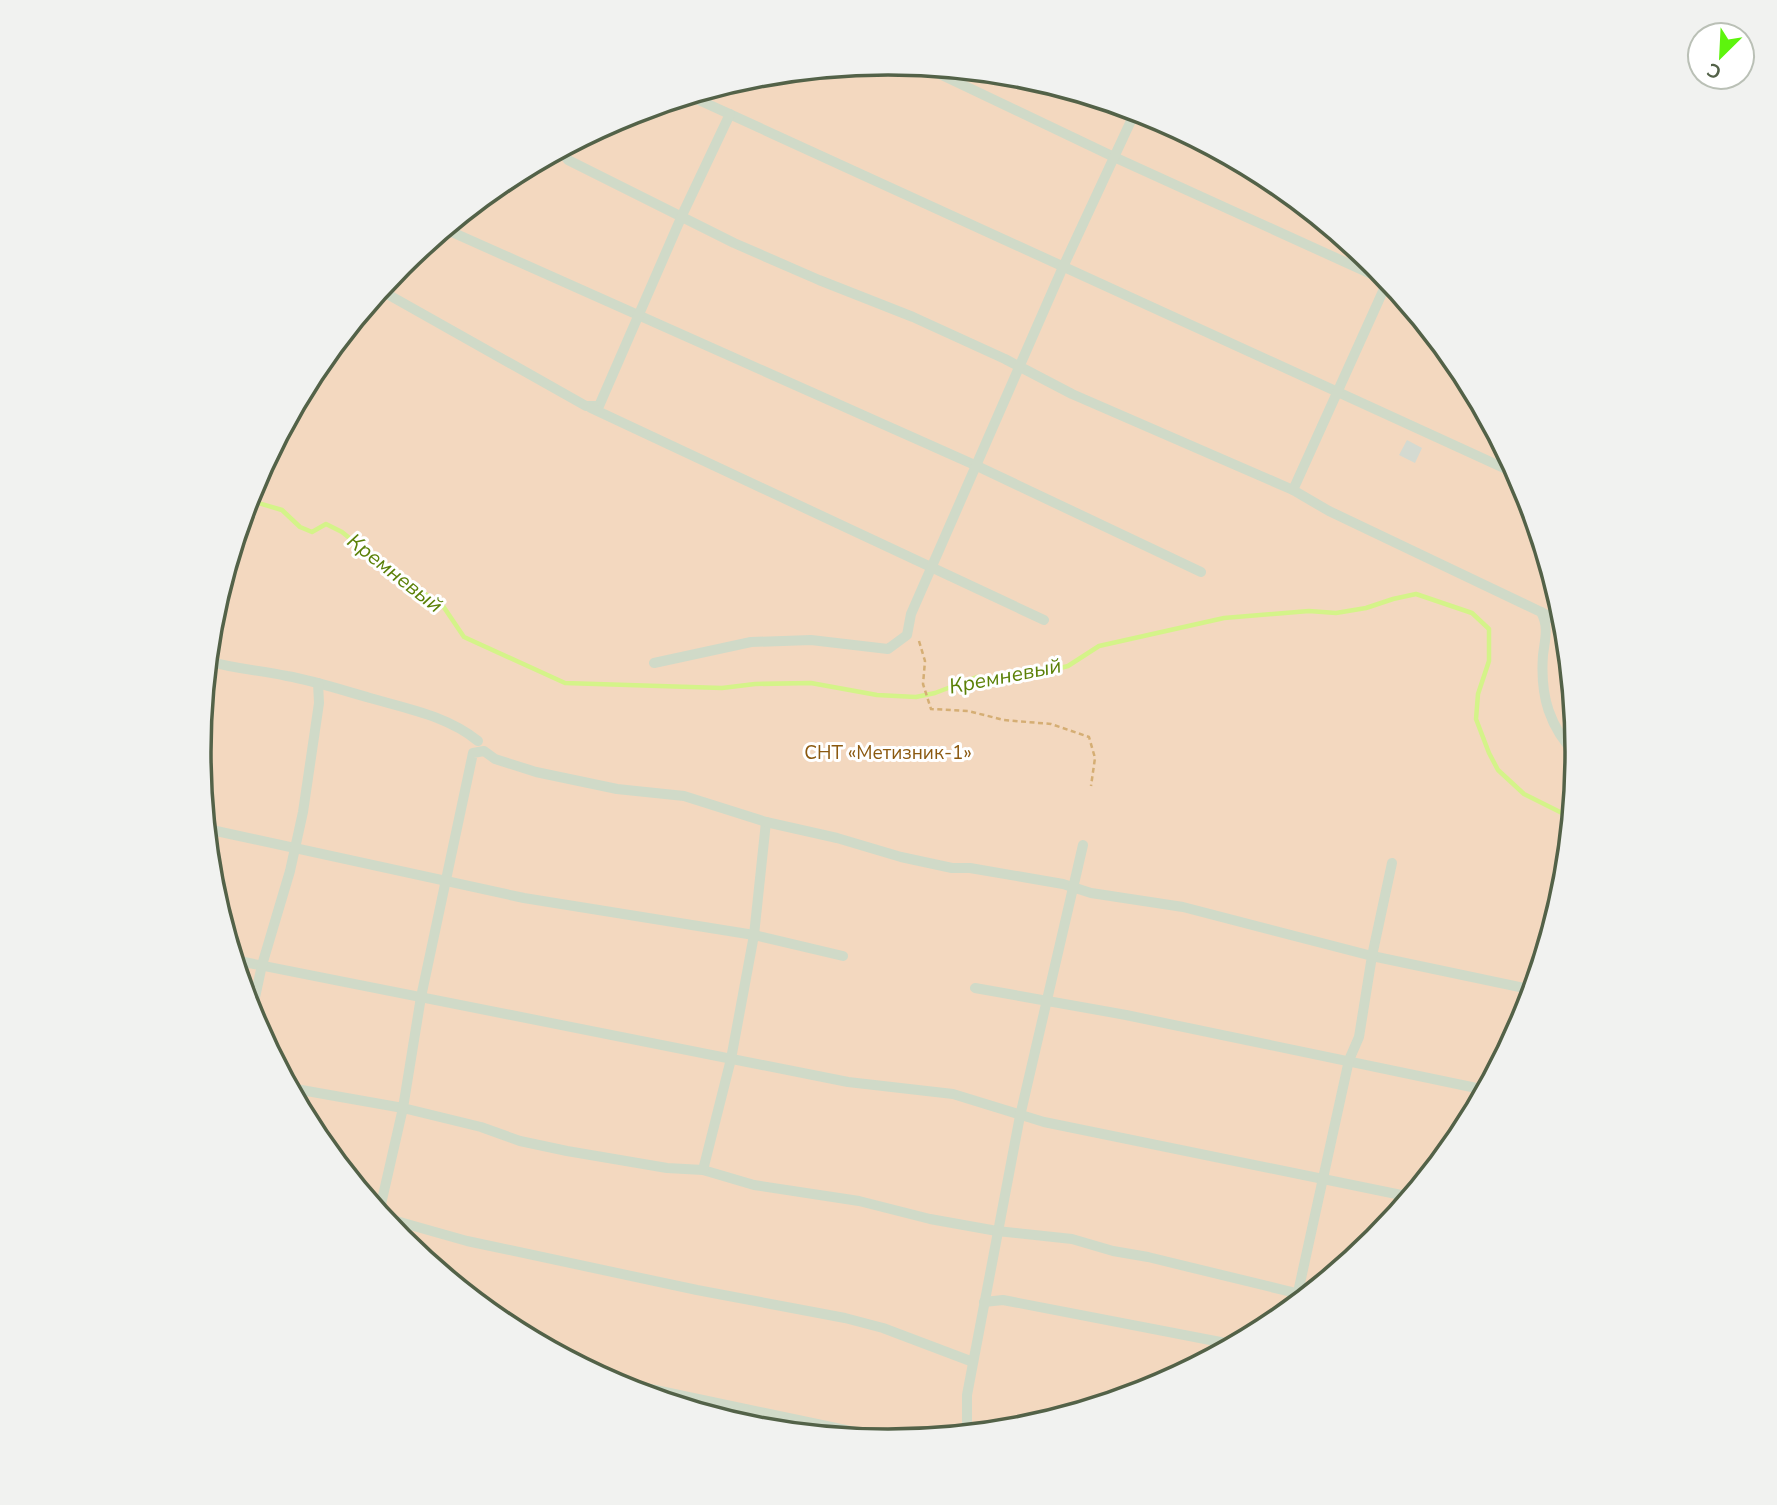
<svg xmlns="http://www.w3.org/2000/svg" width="1777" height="1505" font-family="'Nunito Sans',sans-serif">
  <rect width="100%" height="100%" fill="#f2f2f5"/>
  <circle fill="#f3d8bf" cx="888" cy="752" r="687"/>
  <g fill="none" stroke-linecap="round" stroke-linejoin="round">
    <path stroke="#d4f389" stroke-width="4.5" d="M248,500L282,510L300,527L312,532L326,524L342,532L383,565L443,606L464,637L565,683L722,688L755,684L811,683L877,695L916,697L935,693L977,677L1002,680L1030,676L1068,666L1099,646L1224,618L1309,611L1336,613L1366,608L1393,599L1416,594L1472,613L1489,629V661L1478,694L1476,719L1489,753L1498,770L1524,794L1572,818"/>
  </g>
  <path fill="#d4dad1" d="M1407,440L1422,448L1415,463L1399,455Z"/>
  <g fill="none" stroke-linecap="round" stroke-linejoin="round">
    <path stroke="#d5ae74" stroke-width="2.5" stroke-dasharray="5 3.5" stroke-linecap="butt" d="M919,641L925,661L923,684L931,709L968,711L1004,720L1051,724L1089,737L1095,758L1091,786"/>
    <g stroke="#d0dac8" stroke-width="10">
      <path d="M925,67L1114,157L1391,283"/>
      <path d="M690,96L1517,474"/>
      <path d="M561,150L568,160L734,243L819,280L913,317L1005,359L1072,394L1293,490"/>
      <path d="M445,229L977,466L1201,572"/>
      <path d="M1388,280L1293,490L1329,511L1541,612C1549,627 1545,639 1543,655C1540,696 1549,727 1578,757"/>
      <path d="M380,290L586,406H599L684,211L730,114"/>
      <path d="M591,408L1044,620"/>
      <path d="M1541,612L1565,625"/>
      <path d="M208,661C234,669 260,670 287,676C315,681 342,690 370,698C408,709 447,716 478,741"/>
      <path d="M654,663L751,642L811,640L888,649L907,635L911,614L1063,267L1136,110"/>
      <path d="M207,829L524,898L754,935L843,956"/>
      <path d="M234,960L848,1082L953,1094L1044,1122L1411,1197"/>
      <path d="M975,988L1126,1015L1486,1090"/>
      <path d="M251,1016L262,965L290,871L303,812L319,703L318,683"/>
      <path d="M290,1088L403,1108L481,1127L520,1141L567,1151L667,1168L703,1170L754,1185L859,1201L930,1219L997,1231L1072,1239L1113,1251L1148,1257L1308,1296"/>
      <path d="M703,1170L731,1059L754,935L766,822"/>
      <path d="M379,1213L403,1108L421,997L473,753L484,751L495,759L536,772L617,789L684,796L766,822L837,838L901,857L952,868H970L1063,884L1091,893L1183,907L1372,956L1534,990"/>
      <path d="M382,1217L467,1241L697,1290L845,1318L883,1328L973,1362"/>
      <path d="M984,1302L1003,1300L1236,1345"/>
      <path d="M1295,1306L1349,1060L1359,1037L1372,956L1392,863"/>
      <path d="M608,1380L898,1441"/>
      <path d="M744,1409L745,1426"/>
      <path d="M766,1430L767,1414"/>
      <path d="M965,1435L967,1428V1395L1020,1116L1083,845"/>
    </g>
  </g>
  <g text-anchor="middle" stroke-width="6" stroke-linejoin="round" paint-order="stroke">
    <g font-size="19" fill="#8b5910" stroke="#fff">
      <text x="888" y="759">СНТ «Метизник-1»</text>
    </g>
    <g font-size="21" font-style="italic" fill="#5b8007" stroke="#fff">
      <text transform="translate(395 573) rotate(38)" y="7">Кремневый</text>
      <text transform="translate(1005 676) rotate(-11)" y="7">Кремневый</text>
    </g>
  </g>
  <path d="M0 0H1777V1505H0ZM211 752a677 677 0 1 1 1354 0a677 677 0 1 1-1354 0Z" fill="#f1f2f0" fill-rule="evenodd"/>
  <path fill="none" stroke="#536248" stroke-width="3.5" d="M211 752a677 677 0 1 1 1354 0a677 677 0 1 1-1354 0Z"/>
  <g transform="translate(1721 56) rotate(204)"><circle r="33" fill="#ffffff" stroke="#bac0b6" stroke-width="2"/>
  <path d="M0-5L12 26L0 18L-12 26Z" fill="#5df40d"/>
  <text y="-10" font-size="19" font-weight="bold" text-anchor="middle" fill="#536248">С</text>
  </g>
</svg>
